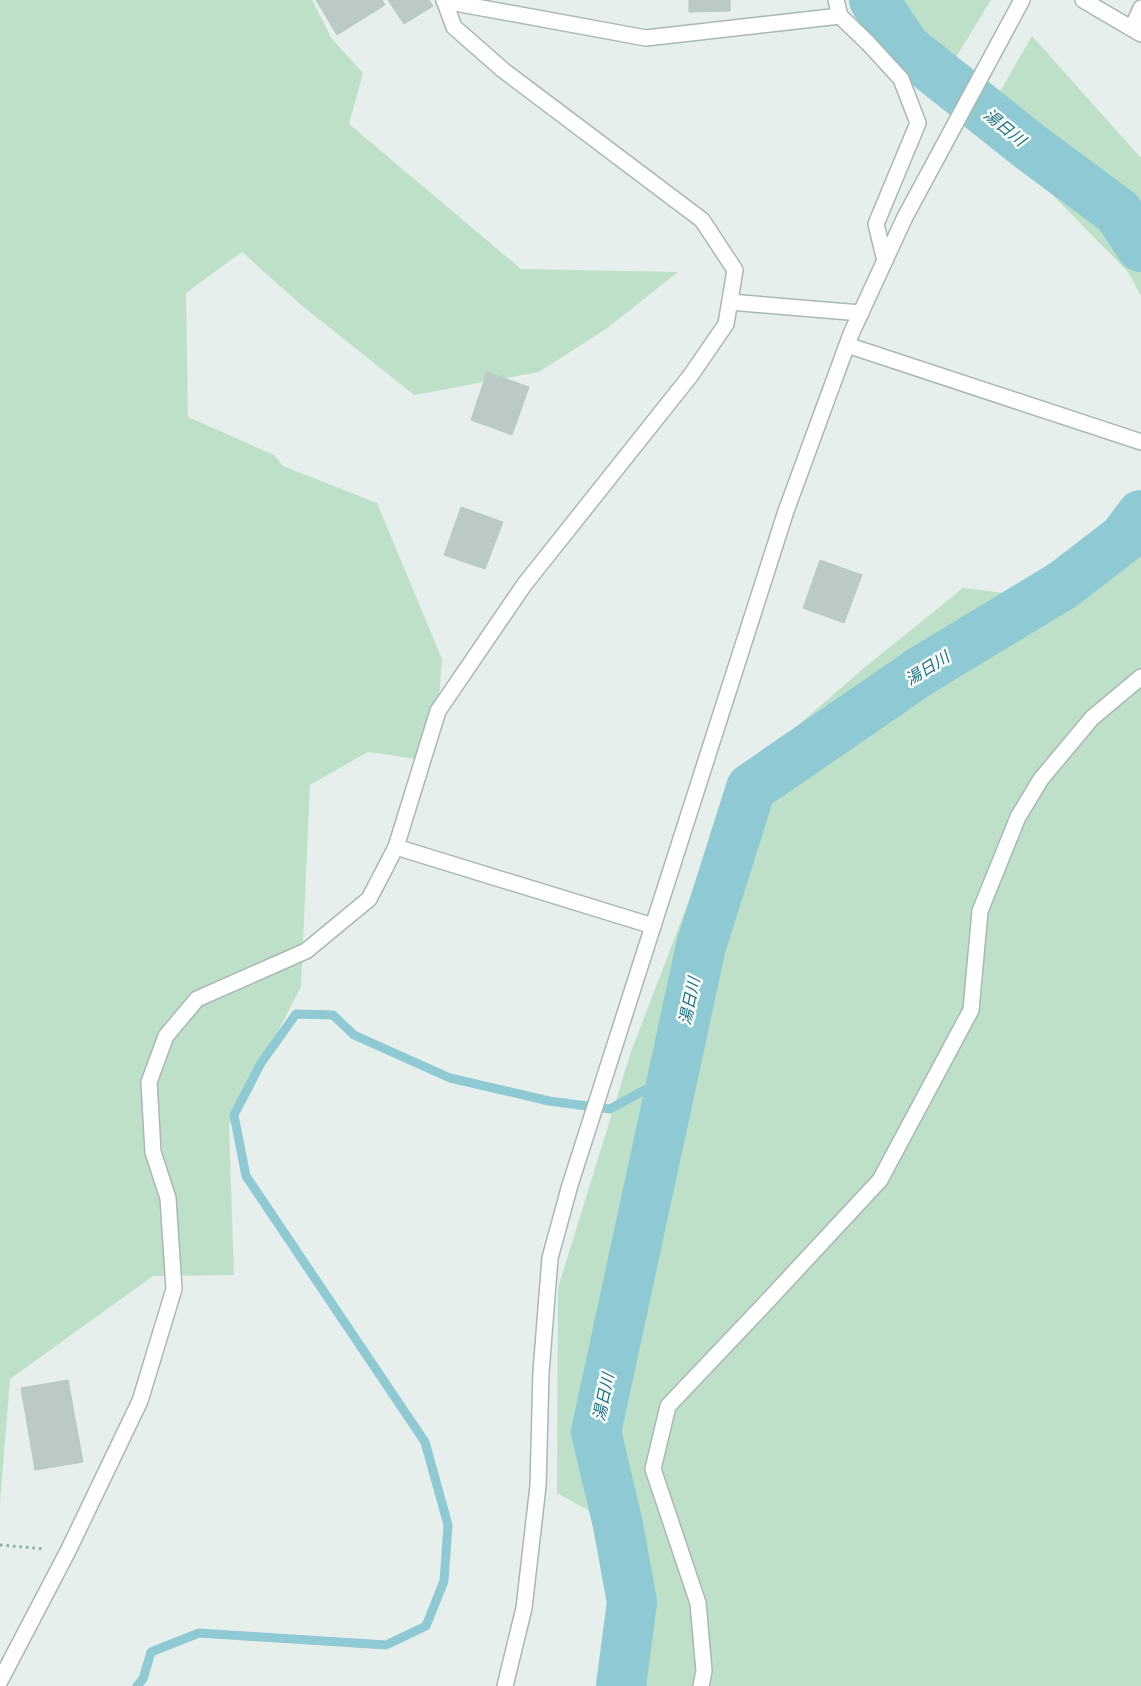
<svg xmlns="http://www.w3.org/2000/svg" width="1141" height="1686" font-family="'Work Sans','Noto Sans JP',sans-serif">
  <rect width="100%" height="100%" fill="#e6efeb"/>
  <g fill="#bfe0c8">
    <path d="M0,0H312L332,39L363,73L349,124L521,269L678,272L606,329L539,372L414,395L300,304L242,252L186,293L188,417L274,455L283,466L377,503L442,659L438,711L423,760L368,752L310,785L301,987L229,1125L234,1275L153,1276L10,1379L0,1503Z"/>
    <path d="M895,0H991L953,62Z"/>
    <path d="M1032,36L1141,158V296L1128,272L982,123Z"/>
    <path d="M1141,497V1686H617L626,1570L590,1511L557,1493L558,1288L631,1052L735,780L864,668L963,588L1029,596Z"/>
  </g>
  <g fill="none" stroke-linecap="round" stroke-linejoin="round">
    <path stroke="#8ec9d4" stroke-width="9" d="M137,1686L143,1679L151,1652L199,1633L386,1645L426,1626L444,1581L448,1525L425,1442L246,1176L234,1115L261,1063L296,1014L333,1015L354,1035L450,1078L549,1101L610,1109L659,1082L701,946"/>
    <g stroke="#8ec9d4" stroke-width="50">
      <path d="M874,0L906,48L1029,146L1118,212L1141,247"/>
      <path d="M621,1686L632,1602L618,1525L596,1432L701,946L751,788L921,671L1063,585L1124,538L1141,515"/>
    </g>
  </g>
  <g fill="#bbcac4" stroke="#b8c9c2">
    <path d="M316,0H382L385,5L337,35Z"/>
    <path d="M388,0H429L433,6L404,24Z"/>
    <path d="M689,0H730V11L689,12Z"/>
    <path d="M487,372L529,387L512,435L471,420Z"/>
    <path d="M461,507L503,522L485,569L444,555Z"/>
    <path d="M820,560L862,575L844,623L803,608Z"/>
    <path d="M68,1380L83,1462L35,1470L21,1388Z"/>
  </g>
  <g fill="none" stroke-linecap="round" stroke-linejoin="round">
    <g stroke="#a8b8b2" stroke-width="18">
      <g id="minor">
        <path d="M1083,0L1141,34"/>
        <path d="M444,1L646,38L840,16L836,0"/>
        <path d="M840,16L868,43L901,79L918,123L876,224L885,261"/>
        <path d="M1132,28L1141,8"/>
        <path d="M730,302L861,313"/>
        <path d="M847,345L1141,442"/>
        <path d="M396,847L653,926"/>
        <path d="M0,1681L68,1551L140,1401L174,1289L168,1198L153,1152L149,1082L166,1036L197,999L306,951L369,899L396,847L438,711L524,585L691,375L726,324L735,270L702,220L503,70L454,27L444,0"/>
        <path d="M701,1686L704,1671L698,1603L653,1469L668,1406L762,1307L880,1180L971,1010L980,911L1018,817L1041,779L1092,718L1141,677"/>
      </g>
    </g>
    <g stroke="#a8b8b2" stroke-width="18">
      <path id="tertiary" d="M505,1686L524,1608L538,1486L541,1372L550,1258L570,1185L786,511L851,334L905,217L1022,0"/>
    </g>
    <path stroke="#86b3a5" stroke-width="3" stroke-dasharray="2.5 4" stroke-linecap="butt" d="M0,1545L45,1549"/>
    <use href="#minor" stroke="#fff" stroke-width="15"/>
    <use href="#tertiary" stroke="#fff" stroke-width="15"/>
  </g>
  <g text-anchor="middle" stroke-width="5" stroke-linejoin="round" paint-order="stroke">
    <g font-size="16" font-style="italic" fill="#1c6f80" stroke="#f7fbf9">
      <text transform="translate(1005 127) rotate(39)" y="6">湯日川</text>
      <text transform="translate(927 668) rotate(-32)" y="6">湯日川</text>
      <text transform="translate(689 1001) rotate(-78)" y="6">湯日川</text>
      <text transform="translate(603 1397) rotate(-78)" y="6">湯日川</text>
    </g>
  </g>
</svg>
